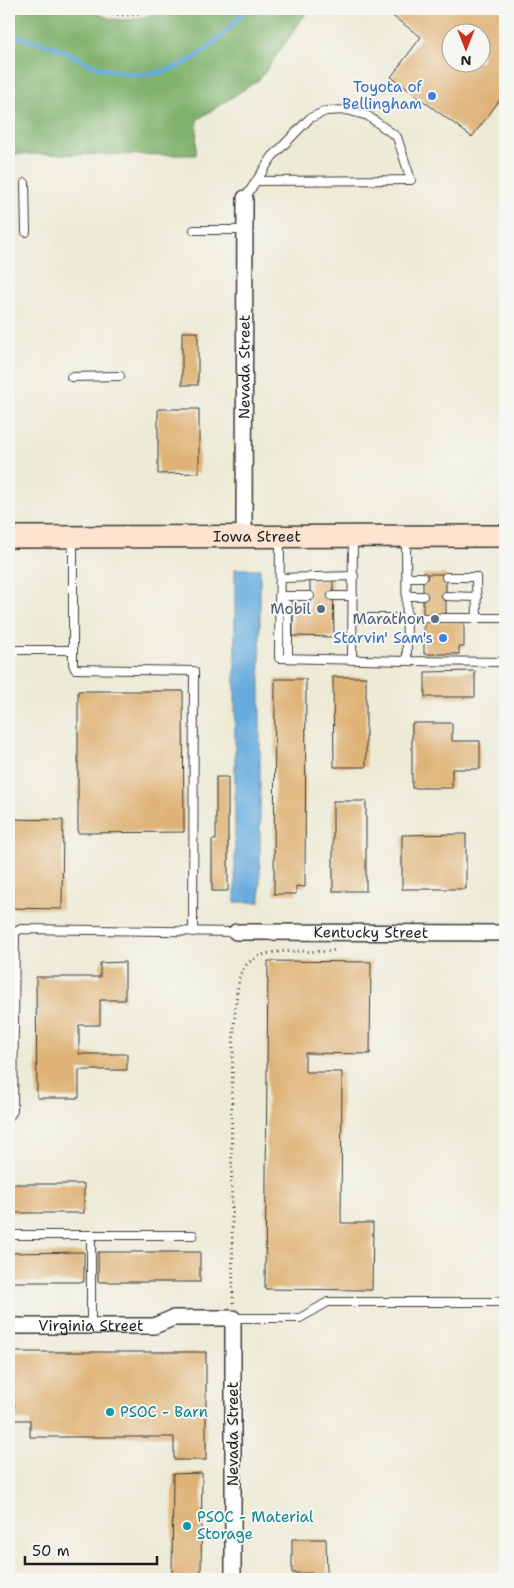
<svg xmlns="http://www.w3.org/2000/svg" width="514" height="1588" font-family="'Shantell Sans',sans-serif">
  <rect width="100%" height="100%" fill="#f6f6f2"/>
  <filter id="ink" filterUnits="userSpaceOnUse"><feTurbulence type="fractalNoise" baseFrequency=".02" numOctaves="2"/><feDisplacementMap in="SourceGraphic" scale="10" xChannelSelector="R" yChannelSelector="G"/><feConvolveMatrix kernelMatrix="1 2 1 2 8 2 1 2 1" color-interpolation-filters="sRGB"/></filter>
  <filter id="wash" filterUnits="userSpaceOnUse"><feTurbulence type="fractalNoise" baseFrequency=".0096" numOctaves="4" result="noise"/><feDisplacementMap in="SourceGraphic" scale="20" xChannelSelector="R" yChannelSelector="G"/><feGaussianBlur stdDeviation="1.12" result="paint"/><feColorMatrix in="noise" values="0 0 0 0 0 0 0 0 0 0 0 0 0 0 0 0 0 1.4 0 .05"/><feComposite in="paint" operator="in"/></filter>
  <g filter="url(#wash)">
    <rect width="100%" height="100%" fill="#edead5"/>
    <path fill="#81b36e" stroke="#4e6845" d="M9,9H83L113,19L129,20L147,16L161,9H309L260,79L197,120L196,155L9,154Z"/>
    <rect fill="#68acdd" stroke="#42647c" x="235" y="569" width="25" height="333"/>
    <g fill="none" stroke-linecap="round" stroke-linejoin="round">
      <path stroke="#68acdd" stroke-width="5" d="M9,33C25,40 43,42 60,49C69,53 78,59 87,63C158,92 202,63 246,9"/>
    </g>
    <g id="blocks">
      <g fill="#dfb377" fill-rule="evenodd">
        <path d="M383,9H505V93L472,137L391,77L421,37ZM452,32H482V62H452Z"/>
        <rect x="182" y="332" width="16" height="53"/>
        <path d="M158,409H199V473L158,474Z"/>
        <rect x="423" y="574" width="23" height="41"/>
        <path d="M310,580H333L334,637L293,636V609H310Z"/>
        <path d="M424,622H464V647H459V654H424Z"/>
        <path d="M475,671V697H425V672Z"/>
        <path d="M333,677H366V767H334Z"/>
        <path d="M275,679H306L305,887L296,886V894H274Z"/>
        <path d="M78,691H183L184,832L78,833Z"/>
        <path d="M412,723H452V741H480V769H452V788H412Z"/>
        <path d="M216,777H228V891H212V840H216Z"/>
        <rect x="333" y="801" width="33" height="90"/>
        <path d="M9,819L63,820L62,909L9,908Z"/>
        <path d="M466,834V889H402V835Z"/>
        <path d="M268,961L371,962L370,1054L305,1053V1072H342L341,1223H373L372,1290L265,1289Z"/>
        <path d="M125,962V1000H100V1025H79V1054H127V1070H79V1098H37L36,977H100V963Z"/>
        <rect x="9" y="1184" width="75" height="29"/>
        <path d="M84,1252V1282H9V1253Z"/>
        <rect x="98" y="1252" width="102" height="30"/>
        <path d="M9,1352H206V1460H174V1437H30V1420H14V1404H9Z"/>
        <path d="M202,1473L201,1579H172L173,1474Z"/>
        <path d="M292,1539H326L327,1573H292Z"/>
      </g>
    </g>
  </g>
  <g filter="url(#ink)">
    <use href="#blocks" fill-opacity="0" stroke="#3b3b38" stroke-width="1"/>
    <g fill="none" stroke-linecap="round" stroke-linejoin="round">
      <g stroke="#3b3b38" stroke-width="10">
        <g id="lane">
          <path d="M25,183L26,232"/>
          <path d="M245,198L272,157L310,118L326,111L347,110L368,116L397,137L411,180L256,181"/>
          <path d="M194,230H245"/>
          <path d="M71,377L120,376"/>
          <path d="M73,538V664L75,669L194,671L193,932"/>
          <path d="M406,538L407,661L505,662"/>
          <path d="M280,539L279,658L407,661"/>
          <path d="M407,577H423"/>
          <path d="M446,577H476L477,618"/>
          <path d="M280,578L354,576"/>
          <path d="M279,596H310"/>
          <path d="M332,596H353"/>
          <path d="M407,596H423"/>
          <path d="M446,596L477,597"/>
          <path d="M279,601L288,605V658"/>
          <path d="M353,618H505"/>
          <path d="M9,650H73"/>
          <path d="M352,660L353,537"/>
          <path d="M9,1117L13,1111L15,932L21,929L236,932"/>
          <path d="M9,1235H193"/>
          <path d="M91,1235V1326"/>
          <path d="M233,1318H300L328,1302H505"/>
        </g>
      </g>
      <g stroke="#3b3b38" stroke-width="18">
        <g id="street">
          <path id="s1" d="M244,536L245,198"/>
          <path id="s2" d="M236,932L505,933"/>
          <path id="s3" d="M9,1326H154L173,1318H233V1579"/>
        </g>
      </g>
      <g stroke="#3b3b38" stroke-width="24">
        <g id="secondary">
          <path id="s4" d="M9,537L505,536"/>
        </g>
      </g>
      <g stroke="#3b3b38" stroke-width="3" stroke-dasharray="1 4" stroke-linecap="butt">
        <path d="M93,9C113,15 131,19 151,9"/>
        <path d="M233,1303C233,1256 226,992 243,969C264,941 307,956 336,950"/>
      </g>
      <use href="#lane" stroke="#fff" stroke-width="8"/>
      <use href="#street" stroke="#fff" stroke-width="15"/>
      <use href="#secondary" stroke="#fde4d0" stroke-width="21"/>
    </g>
  </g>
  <g fill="#3f7fe0" stroke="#f6f6f2" stroke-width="2">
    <circle cx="432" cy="96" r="5"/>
    <circle cx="443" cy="638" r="5"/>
  </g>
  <g fill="#5c6f8a" stroke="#f6f6f2" stroke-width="2">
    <circle cx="321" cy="609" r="5"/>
    <circle cx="435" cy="619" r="5"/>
  </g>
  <g fill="#0f9aa8" stroke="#f6f6f2" stroke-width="2">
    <circle cx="110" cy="1412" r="5"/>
    <circle cx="187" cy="1526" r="5"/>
  </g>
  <g text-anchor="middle" stroke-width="4" stroke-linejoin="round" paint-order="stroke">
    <g font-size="15" fill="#366cbe" stroke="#f6f6f2" text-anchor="end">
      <text x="422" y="92">Toyota of<tspan x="422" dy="17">Bellingham</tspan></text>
      <text x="433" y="643">Starvin' Sam's</text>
    </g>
    <g font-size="15" fill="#1c1c1c" stroke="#f6f6f2">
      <text dy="5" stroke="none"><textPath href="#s1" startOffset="169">Nevada Street</textPath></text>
      <text dy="5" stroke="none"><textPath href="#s4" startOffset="248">Iowa Street</textPath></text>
      <text dy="5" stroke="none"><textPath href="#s2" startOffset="135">Kentucky Street</textPath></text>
      <text dy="5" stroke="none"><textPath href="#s3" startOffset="82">Virginia Street</textPath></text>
      <text transform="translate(233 1434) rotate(-90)" y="5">Nevada Street</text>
    </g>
    <g font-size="15" fill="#4e5e75" stroke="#f6f6f2" text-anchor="end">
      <text x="311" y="614">Mobil</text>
      <text x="425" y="624">Marathon</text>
    </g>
    <g font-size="15" fill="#0d838f" stroke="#f6f6f2" text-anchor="start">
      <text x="120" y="1417">PSOC - Barn</text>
      <text x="197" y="1522">PSOC - Material<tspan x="197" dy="17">Storage</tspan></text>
    </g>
  </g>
  <rect width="514" height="1588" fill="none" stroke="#f6f6f2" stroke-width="30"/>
  <g transform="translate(466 48) rotate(180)"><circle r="24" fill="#f6f6f2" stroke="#9f9f9c"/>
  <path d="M0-4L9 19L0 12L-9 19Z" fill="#c8321e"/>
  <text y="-8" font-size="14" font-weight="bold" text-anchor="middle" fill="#1c1c1c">N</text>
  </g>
  <path d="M25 1556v8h132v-8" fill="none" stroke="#1c1c1c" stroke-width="2.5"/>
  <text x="32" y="1556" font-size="15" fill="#1c1c1c" stroke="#f6f6f2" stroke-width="4" paint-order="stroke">50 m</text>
</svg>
